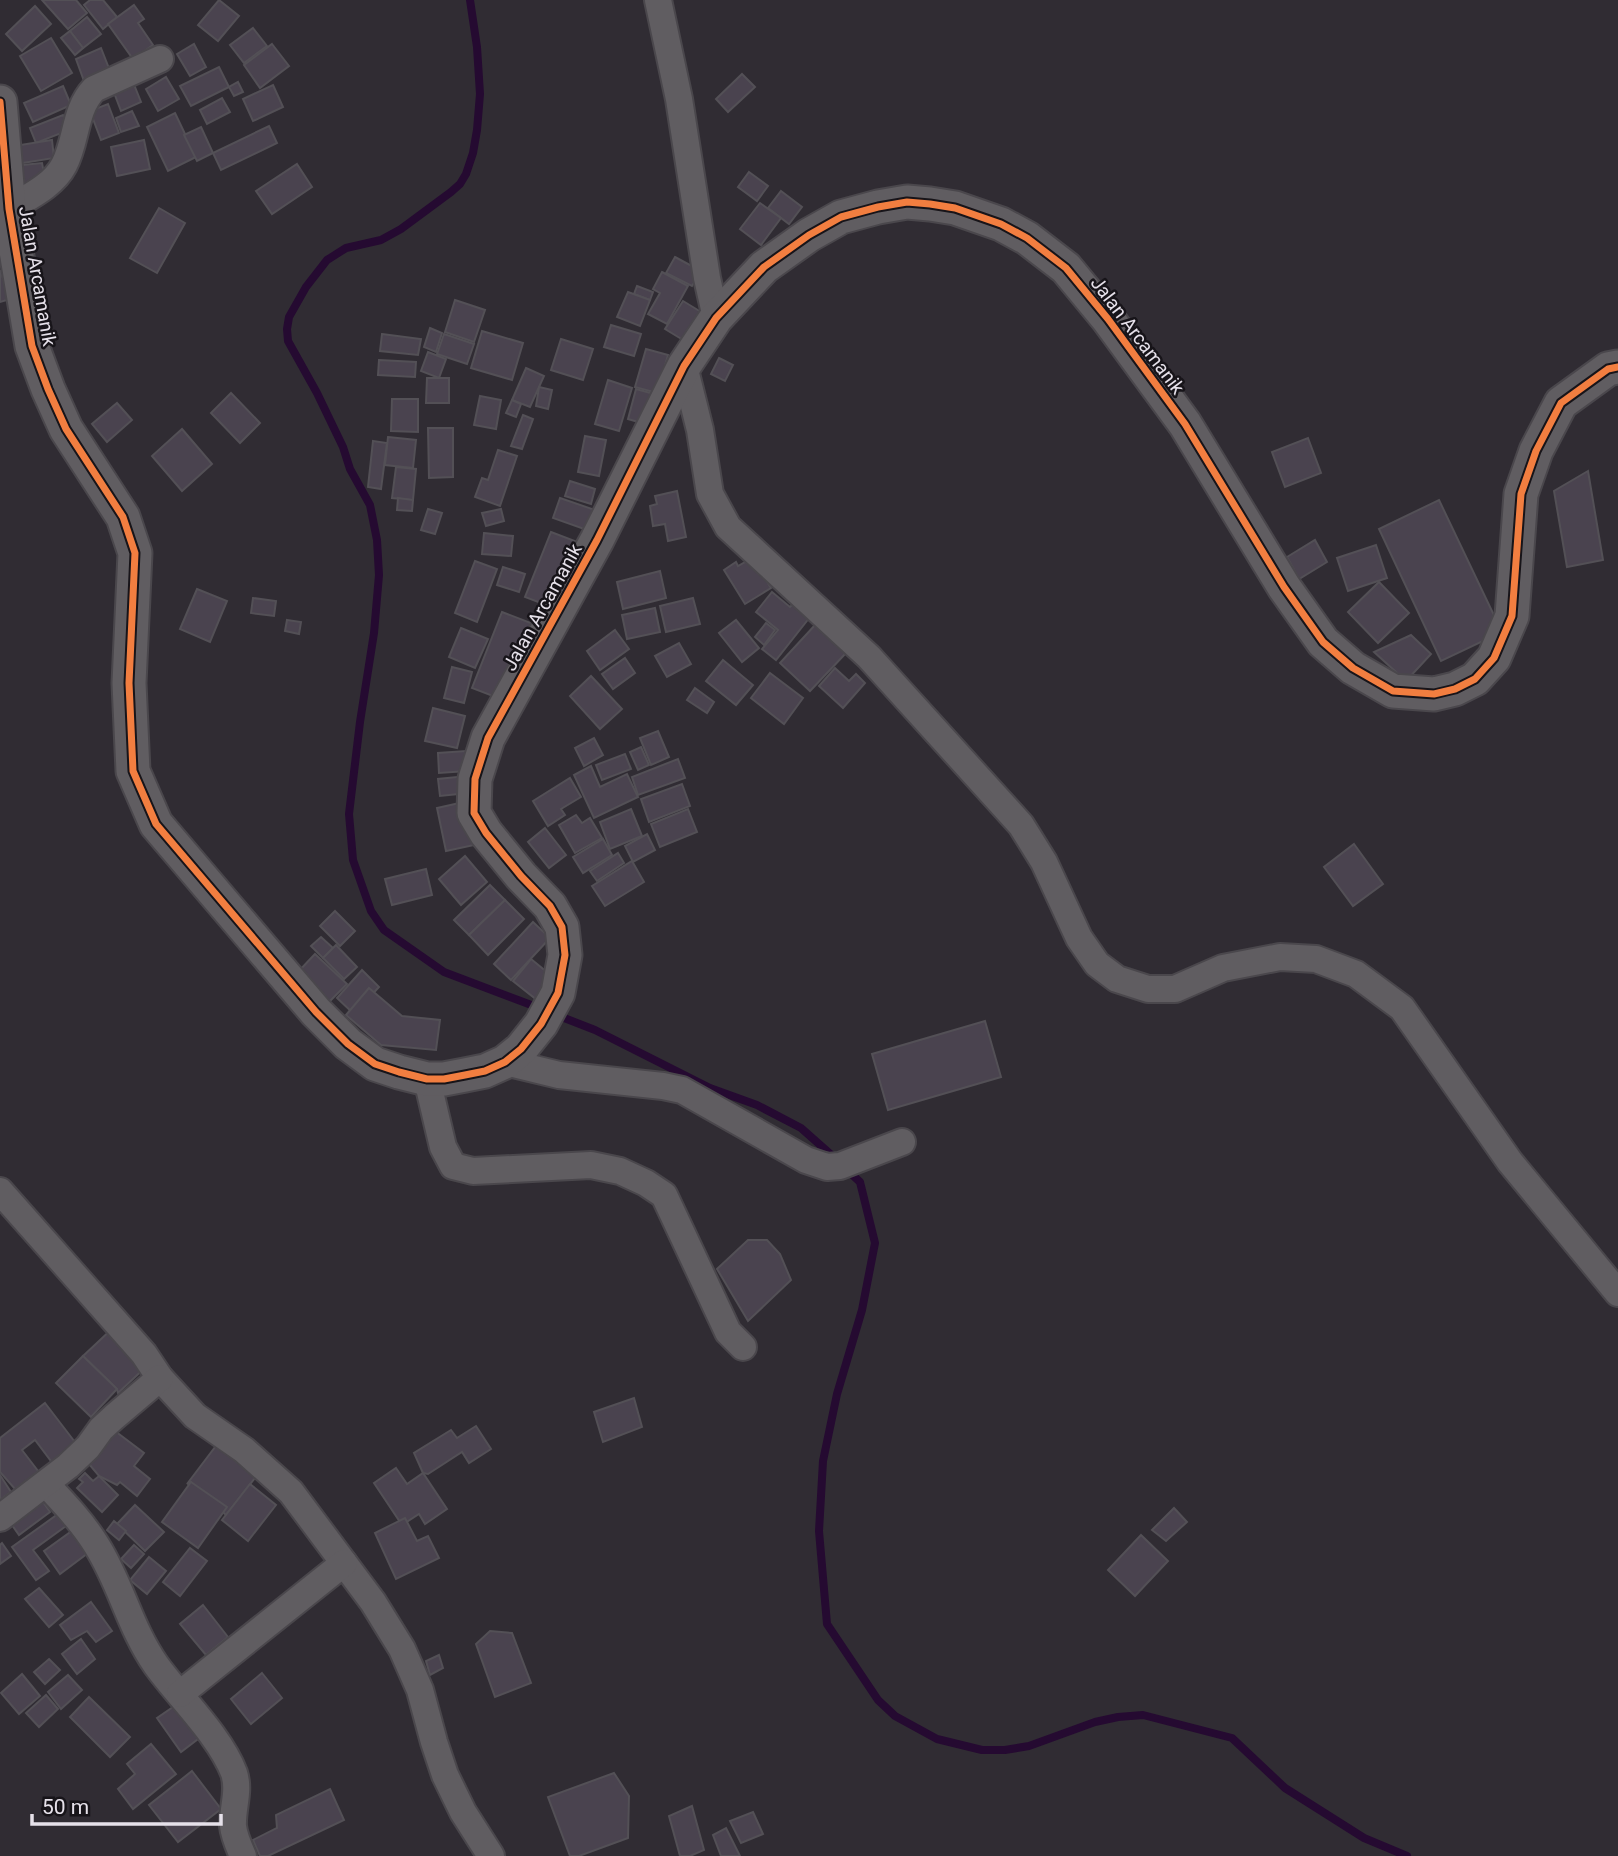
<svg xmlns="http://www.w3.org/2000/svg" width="1618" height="1856" font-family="Roboto,sans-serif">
  <rect width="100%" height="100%" fill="#302c33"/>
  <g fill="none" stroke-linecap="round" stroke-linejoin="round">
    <g stroke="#250a31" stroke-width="8">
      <path d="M470,0L477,47L480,94L477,130L473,153L466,174L460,184L451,192L401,229L381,240L346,248L327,260L306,287L289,317L287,329L288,341L317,393L343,447L350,469L370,505L377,540L379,575L374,633L360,722L349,814L353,860L371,911L384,930L444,972L542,1009"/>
      <path d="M554,1014L595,1030L710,1088L757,1105L801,1128L836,1159"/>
      <path d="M845,1168L860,1182L875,1243L862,1310L837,1394L823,1461L819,1531L827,1624L878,1700L895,1716L937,1739L982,1750H1005L1029,1746L1095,1722L1118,1717L1143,1715L1232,1738L1285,1788L1364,1838L1407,1856"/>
    </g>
  </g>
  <g fill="#4a434f" stroke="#535056" stroke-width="2">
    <path d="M42,0H76L87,13L68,29Z"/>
    <path d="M90,0H103L117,17L103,29L84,5Z"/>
    <path d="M219,0L239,16L218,41L198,25Z"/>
    <path d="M134,5L144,19L138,23L153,45L133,59L108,24Z"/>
    <path d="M35,6L51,24L22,51L6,34Z"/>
    <path d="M87,17L101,34L83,48L70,31Z"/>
    <path d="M253,28L267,46L244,63L230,45Z"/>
    <path d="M70,31L83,48L75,55L61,38Z"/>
    <path d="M51,38L72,73L41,91L20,56Z"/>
    <path d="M194,44L206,67L190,76L177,54Z"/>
    <path d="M272,44L289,66L260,88L244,65Z"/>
    <path d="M101,48L110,71L84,81L76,59Z"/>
    <path d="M219,67L229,87L191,106L180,86Z"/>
    <path d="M742,74L755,87L728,112L716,99Z"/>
    <path d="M166,77L179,99L158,111L146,89Z"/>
    <path d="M133,82L141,102L121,111L113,90Z"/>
    <path d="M238,82L243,92L234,96L229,87Z"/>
    <path d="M273,85L283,107L253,121L243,99Z"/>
    <path d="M63,86L71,105L33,122L24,103Z"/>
    <path d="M222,98L230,112L207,124L200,110Z"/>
    <path d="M108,104L119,133L101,140L90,111Z"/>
    <path d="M132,111L139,126L121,132L116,118Z"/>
    <path d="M175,113L196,157L168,171L147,127Z"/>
    <path d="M63,115L69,130L36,143L30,128Z"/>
    <path d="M269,126L277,143L221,170L213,153Z"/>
    <path d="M201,127L213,153L197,161L184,135Z"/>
    <path d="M52,140L54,158L16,164L14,146Z"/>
    <path d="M144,140L150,169L117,176L111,147Z"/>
    <path d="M42,163L45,179L17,185L13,166Z"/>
    <path d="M297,164L312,187L272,214L256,191Z"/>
    <path d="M749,172L768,186L757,201L738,187Z"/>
    <path d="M781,191L802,207L789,224L768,208Z"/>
    <path d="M760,203L781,218L761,245L740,229Z"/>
    <path d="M159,208L185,223L157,273L130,258Z"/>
    <path d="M675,257L701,271L692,286L666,273Z"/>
    <path d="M0,270L10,299L0,302Z"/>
    <path d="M662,272L688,286L667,324L648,314L660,293L653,289Z"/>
    <path d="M637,286L653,292L650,300L634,294Z"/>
    <path d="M628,292L650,300L640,326L617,317Z"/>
    <path d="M455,300L485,310L474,342L445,332Z"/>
    <path d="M683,301L706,315L688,343L665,329Z"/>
    <path d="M611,325L641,334L634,356L604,347Z"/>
    <path d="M430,328L442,333L436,352L424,347Z"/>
    <path d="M482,331L523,343L512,380L471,368Z"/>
    <path d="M382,334L421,339L418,355L380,351Z"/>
    <path d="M444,334L474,344L467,364L437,354Z"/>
    <path d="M561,339L593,349L583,380L551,370Z"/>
    <path d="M646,349L668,355L657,393L635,387Z"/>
    <path d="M428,352L446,359L439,378L421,371Z"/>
    <path d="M719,358L733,365L725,381L711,374Z"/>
    <path d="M379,360L416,362L415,377L378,375Z"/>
    <path d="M526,368L544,376L530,407L512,400Z"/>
    <path d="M427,378H449V403H426Z"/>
    <path d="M608,380L632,388L619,431L595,424Z"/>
    <path d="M539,387L552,390L548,409L536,406Z"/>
    <path d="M636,389L654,394L645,424L628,419Z"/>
    <path d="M231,393L260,423L240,443L211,413Z"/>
    <path d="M480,396L501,400L496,429L474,425Z"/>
    <path d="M392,399H418V432L391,431Z"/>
    <path d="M512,400L521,404L516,417L506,413Z"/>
    <path d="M117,403L132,420L107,442L92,424Z"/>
    <path d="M523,415L533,419L522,449L511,446Z"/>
    <path d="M428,428H453V477L429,478Z"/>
    <path d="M182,429L212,464L182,491L152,456Z"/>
    <path d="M585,436L606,440L599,476L578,472Z"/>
    <path d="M388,437L416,440L413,468L385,465Z"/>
    <path d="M1308,438L1321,473L1285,487L1272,452Z"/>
    <path d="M373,441L387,443L381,489L368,487Z"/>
    <path d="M498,450L517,456L500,506L475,497L482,478L488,480Z"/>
    <path d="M396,467L416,469L413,500L392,498Z"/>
    <path d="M1588,471L1603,560L1567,567L1554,491Z"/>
    <path d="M570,481L595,489L591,504L565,496Z"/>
    <path d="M677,491L686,537L668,541L665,524L653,526L650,506L657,504L655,496Z"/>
    <path d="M398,498L413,500L412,511L397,510Z"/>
    <path d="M560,498L595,510L587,530L553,518Z"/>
    <path d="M1439,500L1502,632L1441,661L1379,529Z"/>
    <path d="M428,509L442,513L435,534L421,530Z"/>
    <path d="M501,509L504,521L486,526L482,513Z"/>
    <path d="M551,532L580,543L554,608L525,597Z"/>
    <path d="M484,533L513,536L511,556L482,554Z"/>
    <path d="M1315,540L1327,562L1299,579L1287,557Z"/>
    <path d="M1376,545L1387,578L1348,591L1337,558Z"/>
    <path d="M752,558L771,588L745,604L724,570L736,562L738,566Z"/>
    <path d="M475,561L497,569L477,622L455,613Z"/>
    <path d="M503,567L525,574L519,592L497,585Z"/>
    <path d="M660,571L666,598L623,609L617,582Z"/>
    <path d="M1379,582L1409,613L1378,643L1348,612Z"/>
    <path d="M197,589L227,601L210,642L180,629Z"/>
    <path d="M772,592L790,607L793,604L810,617L776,660L762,649L778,630L756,612Z"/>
    <path d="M253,598L276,601L274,616L251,613Z"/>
    <path d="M693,598L700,624L666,632L660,606Z"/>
    <path d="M655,608L660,632L627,639L622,615Z"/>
    <path d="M502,612L536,625L506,701L472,688Z"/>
    <path d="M287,620L301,622L299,634L285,631Z"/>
    <path d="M736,620L759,648L742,662L719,633Z"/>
    <path d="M766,623L775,630L764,645L755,637Z"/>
    <path d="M816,624L847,652L810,691L780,663Z"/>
    <path d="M461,628L488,639L475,668L449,657Z"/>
    <path d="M615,630L629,649L600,670L587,651Z"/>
    <path d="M1411,635L1431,654L1406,681L1374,652Z"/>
    <path d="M679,643L691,664L667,677L655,656Z"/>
    <path d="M625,658L635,673L613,689L602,674Z"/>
    <path d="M723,660L753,685L736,705L706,681Z"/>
    <path d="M452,667L472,672L464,703L444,698Z"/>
    <path d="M835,668L849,681L856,674L865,683L843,708L819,686Z"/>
    <path d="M770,673L803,698L784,724L751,698Z"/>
    <path d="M591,676L622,709L600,729L570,696Z"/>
    <path d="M695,688L714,702L707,713L687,700Z"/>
    <path d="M433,708L465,716L457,748L425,741Z"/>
    <path d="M658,731L669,757L651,765L640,738Z"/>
    <path d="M594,738L603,755L584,766L575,748Z"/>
    <path d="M641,747L649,765L638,770L630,752Z"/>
    <path d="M466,751L467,771L439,773L438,753Z"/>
    <path d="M625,754L631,769L602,780L596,765Z"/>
    <path d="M678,759L685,778L638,795L632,777Z"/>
    <path d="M591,766L600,787L627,774L638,797L594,818L574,775Z"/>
    <path d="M467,776L468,793L440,796L438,779Z"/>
    <path d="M570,778L581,797L561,809L565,815L548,826L533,801Z"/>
    <path d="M682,784L690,806L649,822L641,799Z"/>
    <path d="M464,802L474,845L446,851L437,808Z"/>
    <path d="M631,809L642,836L610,849L600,822Z"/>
    <path d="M688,809L697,832L660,847L651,824Z"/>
    <path d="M576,815L582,823L590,818L602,838L575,853L559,825Z"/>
    <path d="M545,828L566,855L549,868L528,842Z"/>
    <path d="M647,834L655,850L633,862L625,846Z"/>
    <path d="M603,839L612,855L583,873L573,857Z"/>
    <path d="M1354,844L1383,884L1353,906L1324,867Z"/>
    <path d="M618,853L624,863L597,881L590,871Z"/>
    <path d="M465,856L487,882L461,905L439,879Z"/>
    <path d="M632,861L644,882L605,906L592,886Z"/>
    <path d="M426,869L432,895L392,905L385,879Z"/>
    <path d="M490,885L505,900L469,935L454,920Z"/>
    <path d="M505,900L524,919L488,955L469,935Z"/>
    <path d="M335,911L355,931L340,946L320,926Z"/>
    <path d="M533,922L550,938L511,980L494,964Z"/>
    <path d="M321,937L333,948L323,958L311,946Z"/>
    <path d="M336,945L357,967L344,979L323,958Z"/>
    <path d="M315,954L347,984L328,1003L297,973Z"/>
    <path d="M531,959L559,982L542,1004L513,981Z"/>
    <path d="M362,970L379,987L354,1014L337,998Z"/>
    <path d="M369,988L402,1016L440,1020L436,1050L381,1045L346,1015Z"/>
    <path d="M985,1021L1001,1077L888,1110L872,1054Z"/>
    <path d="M748,1240H767L780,1254L791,1280L748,1321L717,1269Z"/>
    <path d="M114,1327L149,1364L118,1393L117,1389L83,1356Z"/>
    <path d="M83,1356L117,1389L91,1417L56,1383Z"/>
    <path d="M634,1398L642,1427L603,1442L594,1412Z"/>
    <path d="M45,1403L81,1450L57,1469L35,1440L22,1450L45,1480L23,1498L0,1472V1438Z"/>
    <path d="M476,1426L491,1449L469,1463L462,1452L428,1474L423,1473L414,1453L451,1430L457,1438Z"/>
    <path d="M115,1431L144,1453L134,1466L150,1479L137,1496L120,1482L117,1485L99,1476L89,1464Z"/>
    <path d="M222,1438L262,1469L226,1515L191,1482L187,1484Z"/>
    <path d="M396,1468L407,1484L423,1473L447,1509L425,1524L419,1514L402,1525L374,1483Z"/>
    <path d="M85,1473L93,1481L99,1476L118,1495L102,1512L77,1488L83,1482L79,1479Z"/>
    <path d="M0,1475L11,1492L0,1500Z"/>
    <path d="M191,1482L227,1507L198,1548L162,1522Z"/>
    <path d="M250,1484L276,1505L248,1541L222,1520Z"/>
    <path d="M39,1496L50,1512L19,1535L7,1518Z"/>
    <path d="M135,1505L164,1532L145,1551L117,1524Z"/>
    <path d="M1174,1508L1187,1522L1166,1541L1152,1530Z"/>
    <path d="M58,1514L66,1526L33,1550L49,1571L36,1580L12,1547Z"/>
    <path d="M405,1518L417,1541L428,1536L439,1558L396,1579L375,1533Z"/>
    <path d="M114,1521L126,1531L119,1540L107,1530Z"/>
    <path d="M76,1528L92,1550L60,1574L44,1551Z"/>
    <path d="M1141,1535L1168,1561L1135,1596L1108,1570Z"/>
    <path d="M2,1543L11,1556L0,1564V1545Z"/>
    <path d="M134,1545L144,1554L131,1568L121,1559Z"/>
    <path d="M190,1548L207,1561L180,1596L163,1582Z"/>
    <path d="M149,1557L166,1571L147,1594L130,1580Z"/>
    <path d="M39,1588L63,1615L49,1627L25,1599Z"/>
    <path d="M91,1602L112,1631L96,1642L87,1631L71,1640L60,1625Z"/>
    <path d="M203,1605L228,1637L206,1655L180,1624Z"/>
    <path d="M490,1631L512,1633L531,1683L495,1697L476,1644Z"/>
    <path d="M81,1639L95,1659L77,1674L62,1654Z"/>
    <path d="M439,1655L443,1668L430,1675L426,1661Z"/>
    <path d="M49,1659L60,1670L45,1684L34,1672Z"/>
    <path d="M262,1673L282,1698L251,1724L231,1699Z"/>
    <path d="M22,1674L40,1696L19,1714L1,1693Z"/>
    <path d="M68,1675L82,1690L61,1709L48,1692Z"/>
    <path d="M46,1695L58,1709L39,1727L26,1713Z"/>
    <path d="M89,1697L130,1737L110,1757L70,1717Z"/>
    <path d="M179,1703L202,1736L181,1752L157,1718Z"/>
    <path d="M151,1744L176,1774L133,1809L118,1789L135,1774L127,1764Z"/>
    <path d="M192,1771L221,1809L178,1842L149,1805Z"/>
    <path d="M614,1773L629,1796L628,1838L579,1856H570L548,1797Z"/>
    <path d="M330,1789L344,1820L268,1856H260L253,1840L277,1828L276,1815Z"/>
    <path d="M692,1806L704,1850L690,1856H680L669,1816Z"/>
    <path d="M753,1812L763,1834L741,1843L730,1821Z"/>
    <path d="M726,1828L740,1856H721L713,1835Z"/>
  </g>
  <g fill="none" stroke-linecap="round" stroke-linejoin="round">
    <g stroke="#4a474c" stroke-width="30">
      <g id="minor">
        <path d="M658,0L679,99L707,278L716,318"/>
        <path d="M9,209C28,197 53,186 64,165C77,141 74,110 94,89L160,59"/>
        <path d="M684,366L700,430L710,494L728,527L869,657L1021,825L1044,862L1079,938L1097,964L1117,979L1148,989H1175L1223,968L1280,957L1316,959L1356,974L1402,1008L1510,1162L1618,1293"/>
        <path d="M505,1062L559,1075L663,1086L682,1090L806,1160L827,1167L840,1166L902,1142"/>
        <path d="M427,1079L443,1147L453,1166L473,1171L591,1165L620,1171L646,1183L664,1195L728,1332L743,1347"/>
        <path d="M0,1191L144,1354L160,1378L195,1416L244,1450L291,1492L373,1602L402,1649L420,1690L434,1742L445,1775L463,1812L491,1856"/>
        <path d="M46,1484C64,1503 83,1523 97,1546C121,1584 130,1628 156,1665C179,1697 220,1736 234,1773C240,1791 232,1808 233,1826C234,1836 239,1847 243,1856"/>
        <path d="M0,1518L68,1466L88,1447L101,1429L114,1417L160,1378"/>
        <path d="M180,1694L344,1563"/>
      </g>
    </g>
    <g stroke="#4a474c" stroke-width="37">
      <path id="tertiary" d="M0,102L9,209L32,346L48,389L66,429L123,517L135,553L129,683L133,771L156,824L316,1012L348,1044L375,1064L399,1072L427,1079H444L465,1075L485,1071L505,1062L521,1049L541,1024L558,993L565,955L562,927L550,906L521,876L486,833L474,813L475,779L488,738L597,540L684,366L716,318L764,267L809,235L841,217L878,207L907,202L930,204L955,208L1001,224L1027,238L1066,268L1108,319L1185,424L1284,587L1323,642L1353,668L1393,691L1434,694L1455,689L1475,679L1494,658L1512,616L1521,494L1536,451L1561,403L1608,369L1618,367"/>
    </g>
    <use href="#minor" stroke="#605d61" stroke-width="26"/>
    <use href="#tertiary" stroke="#605d61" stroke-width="33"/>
    <g stroke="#171419" stroke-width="11">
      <path id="cycleway" d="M0,102L9,209L32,346L48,389L66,429L123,517L135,553L129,683L133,771L156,824L316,1012L348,1044L375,1064L399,1072L427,1079H444L465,1075L485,1071L505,1062L521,1049L541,1024L558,993L565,955L562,927L550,906L521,876L486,833L474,813L475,779L488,738L597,540L684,366L716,318L764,267L809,235L841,217L878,207L907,202L930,204L955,208L1001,224L1027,238L1066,268L1108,319L1185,424L1284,587L1323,642L1353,668L1393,691L1434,694L1455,689L1475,679L1494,658L1512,616L1521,494L1536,451L1561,403L1608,369L1618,367"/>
    </g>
    <use href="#cycleway" stroke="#f27e40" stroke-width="7"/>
  </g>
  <g text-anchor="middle" stroke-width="5" stroke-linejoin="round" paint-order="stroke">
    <g font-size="19" fill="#e6e1ea" stroke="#171419">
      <text transform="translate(38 276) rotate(80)" y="7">Jalan Arcamanik</text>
      <text transform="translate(1138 335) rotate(53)" y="7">Jalan Arcamanik</text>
      <text transform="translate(542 607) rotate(-61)" y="7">Jalan Arcamanik</text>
    </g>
  </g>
  <path d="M32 1814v10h189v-10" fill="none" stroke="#e6e1ea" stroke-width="3.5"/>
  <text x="42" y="1814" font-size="21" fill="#e6e1ea" stroke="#171419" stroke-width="5" paint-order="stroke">50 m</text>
</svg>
